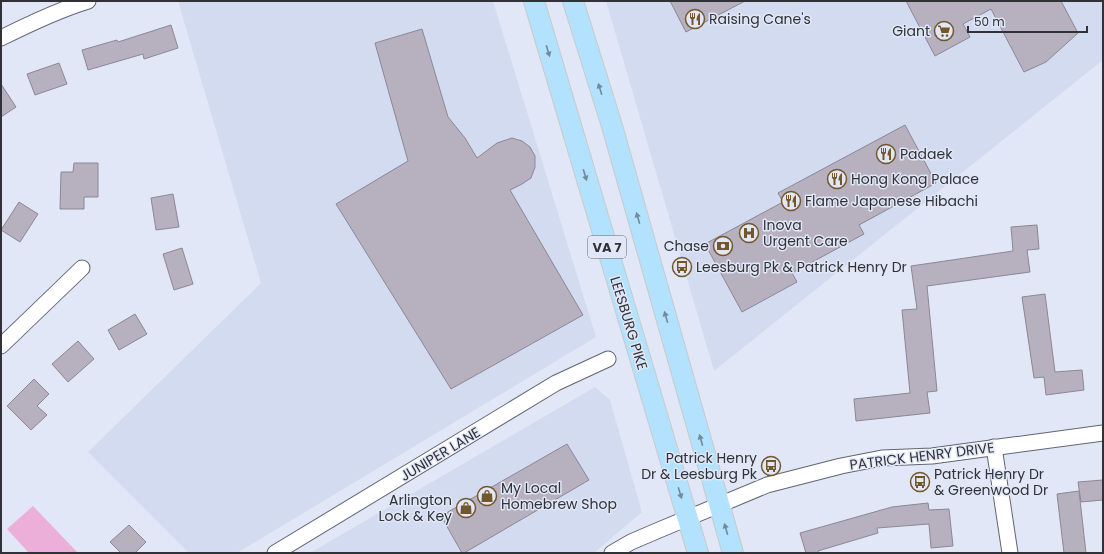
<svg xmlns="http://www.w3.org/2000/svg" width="1104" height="554" font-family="Poppins,sans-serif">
  <rect width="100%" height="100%" fill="#e1e7f6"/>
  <g fill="#d3dbf1">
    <path d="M178,1L234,2L235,1H493L596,337L237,553H189L88,452L261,283Z"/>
    <path d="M606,1H1103V60L714,371Z"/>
    <path d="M595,387L610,400L642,512L594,553H310Z"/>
  </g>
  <path fill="#ebafda" d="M33,506L78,553H29L7,529Z"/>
  <g fill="#b6b0bf" stroke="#8c8795">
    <path d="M670,1H745L686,32Z"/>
    <path d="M906,1H1061L1078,33L1046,62L1024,72L991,9L963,24L970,37L935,56Z"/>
    <path d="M171,25L178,48L144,59L143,54L88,70L82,50L117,40L118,42Z"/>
    <path d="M422,29L448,117L465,138L477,158L497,143L512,138L522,141L530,147L535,156V167L531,178L522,184L510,190L583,315L451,389L336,204L408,161L375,43Z"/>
    <path d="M59,63L67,84L35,95L27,74Z"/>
    <path d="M1,84L16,107L1,117Z"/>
    <path d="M905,125L936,183L859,225L864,234L792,273L797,282L742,312L705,244L783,202L778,193Z"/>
    <path d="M74,163H98V197H84V209H60L61,172H73Z"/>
    <path d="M173,194L179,227L156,230L151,198Z"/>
    <path d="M19,202L38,214L20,242L1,230Z"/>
    <path d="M1037,225L1039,249L1027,250L1030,272L927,286L937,391L927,392L930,413L856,421L854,399L910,393L902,310L917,309L911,266L1013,251L1011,227Z"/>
    <path d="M182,248L193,284L174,290L163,254Z"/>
    <path d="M1045,294L1055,372L1082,370L1084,390L1046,395L1044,377L1034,378L1022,297Z"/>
    <path d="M135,314L147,334L119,350L108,330Z"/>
    <path d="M78,341L94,359L68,382L52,364Z"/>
    <path d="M34,379L49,394L37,406L47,415L31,430L7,406Z"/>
    <path d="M567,444L589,480L464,553H462L441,516Z"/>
    <path d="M1103,480V500L1081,502L1078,482Z"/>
    <path d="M1079,491L1086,553H1064L1057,494Z"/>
    <path d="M928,503L929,510L949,509L953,546L931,548L929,524L877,528L878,533L818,551L819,553H806L800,533L892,507Z"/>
    <path d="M129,525L146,542L135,553H121L110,542Z"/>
  </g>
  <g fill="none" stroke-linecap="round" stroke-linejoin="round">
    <g stroke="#606572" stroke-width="17">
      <g id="minor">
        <path d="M1,38C29,24 58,10 88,1"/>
        <path d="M1,346L82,268"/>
        <path d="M994,447L1010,553"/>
        <path d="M275,553L556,383L608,359"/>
        <path d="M612,553L631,542L659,530L767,485L841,466L882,458L932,456L1103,433"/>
      </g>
    </g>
    <g stroke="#c9cacb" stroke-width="22">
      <g id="major">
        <path d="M534,1L698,553"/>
        <path d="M573,1L612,126L733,553"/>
      </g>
    </g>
    <use href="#minor" stroke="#fff" stroke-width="15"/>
    <use href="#major" stroke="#b3e2fe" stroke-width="20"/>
  </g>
  <defs><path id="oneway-solid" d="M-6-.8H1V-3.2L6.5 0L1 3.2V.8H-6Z"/></defs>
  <g fill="#728a9b">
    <use href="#oneway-solid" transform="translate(548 51) rotate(73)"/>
    <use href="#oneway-solid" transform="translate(600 89) rotate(-107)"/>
    <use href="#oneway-solid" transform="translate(585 175) rotate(73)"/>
    <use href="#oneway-solid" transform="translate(638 218) rotate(-106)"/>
    <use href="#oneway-solid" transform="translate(666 317) rotate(-106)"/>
    <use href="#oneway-solid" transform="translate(701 440) rotate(-106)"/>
    <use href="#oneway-solid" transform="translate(680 493) rotate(73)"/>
    <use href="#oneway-solid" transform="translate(726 529) rotate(-106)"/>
  </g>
  <defs>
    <g id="restaurant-ring" transform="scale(1)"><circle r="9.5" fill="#e1e7f6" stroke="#73562a" stroke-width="1.5"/><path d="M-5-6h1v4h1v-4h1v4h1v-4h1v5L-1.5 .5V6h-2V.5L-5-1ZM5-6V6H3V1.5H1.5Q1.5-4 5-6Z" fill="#73562a"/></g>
    <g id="supermarket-ring" transform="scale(1)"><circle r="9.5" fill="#e1e7f6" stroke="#73562a" stroke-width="1.5"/><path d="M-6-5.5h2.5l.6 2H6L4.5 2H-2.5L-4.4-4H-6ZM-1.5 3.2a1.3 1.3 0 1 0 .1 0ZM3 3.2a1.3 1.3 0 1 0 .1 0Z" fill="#73562a"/></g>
    <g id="hospital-ring" transform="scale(1)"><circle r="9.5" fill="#e1e7f6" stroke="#73562a" stroke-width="1.5"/><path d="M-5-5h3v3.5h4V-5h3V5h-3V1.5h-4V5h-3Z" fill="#73562a"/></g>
    <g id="bank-ring" transform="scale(1)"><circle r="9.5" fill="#e1e7f6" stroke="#73562a" stroke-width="1.5"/><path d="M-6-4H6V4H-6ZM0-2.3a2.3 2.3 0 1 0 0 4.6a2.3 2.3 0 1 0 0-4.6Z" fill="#73562a"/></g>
    <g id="bus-ring" transform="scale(1)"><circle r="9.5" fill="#e1e7f6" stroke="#73562a" stroke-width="1.5"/><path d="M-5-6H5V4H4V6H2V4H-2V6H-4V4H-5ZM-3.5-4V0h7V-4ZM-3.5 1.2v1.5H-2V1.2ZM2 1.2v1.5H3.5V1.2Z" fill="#73562a"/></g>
    <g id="shop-ring" transform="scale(1)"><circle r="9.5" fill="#e1e7f6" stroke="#73562a" stroke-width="1.5"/><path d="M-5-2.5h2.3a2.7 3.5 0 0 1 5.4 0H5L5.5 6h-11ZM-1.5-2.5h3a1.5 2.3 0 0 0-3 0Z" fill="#73562a"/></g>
  </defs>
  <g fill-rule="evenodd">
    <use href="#restaurant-ring" x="695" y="19"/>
    <use href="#supermarket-ring" x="944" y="31"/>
    <use href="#restaurant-ring" x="886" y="154"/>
    <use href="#restaurant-ring" x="837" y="179"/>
    <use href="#restaurant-ring" x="791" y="201"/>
    <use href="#hospital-ring" x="749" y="233"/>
    <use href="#bank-ring" x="723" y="246"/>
    <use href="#bus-ring" x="682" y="267"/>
    <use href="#bus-ring" x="771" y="466"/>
    <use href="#bus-ring" x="920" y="482"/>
    <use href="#shop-ring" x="487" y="496"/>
    <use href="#shop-ring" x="466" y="508"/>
  </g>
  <g text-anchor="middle" stroke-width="3" stroke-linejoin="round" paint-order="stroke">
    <rect fill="#e1e7f6" stroke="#656871" stroke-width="1" x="588" y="236" width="38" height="22" rx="3"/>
    <g font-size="13" font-weight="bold" fill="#303238">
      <text x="607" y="252">VA 7</text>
    </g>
    <g font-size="14" fill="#303238" stroke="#e1e7f6" text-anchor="start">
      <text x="709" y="24">Raising Cane's</text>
      <text x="930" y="36" text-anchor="end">Giant</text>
      <text x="900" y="159">Padaek</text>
      <text x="851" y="184">Hong Kong Palace</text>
      <text x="805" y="206">Flame Japanese Hibachi</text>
      <text x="763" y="230">Inova<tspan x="763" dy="16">Urgent Care</tspan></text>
      <text x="709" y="251" text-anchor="end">Chase</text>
      <text x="696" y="272">Leesburg Pk &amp; Patrick Henry Dr</text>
      <text x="757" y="463" text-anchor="end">Patrick Henry<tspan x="757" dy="16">Dr &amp; Leesburg Pk</tspan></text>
      <text x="934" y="479">Patrick Henry Dr<tspan x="934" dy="16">&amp; Greenwood Dr</tspan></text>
      <text x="501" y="493">My Local<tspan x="501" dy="16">Homebrew Shop</tspan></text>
      <text x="452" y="505" text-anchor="end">Arlington<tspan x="452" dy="16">Lock &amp; Key</tspan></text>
    </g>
    <g font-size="14" fill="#303238" stroke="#e1e7f6">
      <text transform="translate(629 323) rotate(73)" y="5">LEESBURG PIKE</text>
      <text transform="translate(440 454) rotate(-31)" y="5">JUNIPER LANE</text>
      <text transform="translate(922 456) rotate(-7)" y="5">PATRICK HENRY DRIVE</text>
    </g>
  </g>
  <rect width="1104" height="554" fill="none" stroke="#303238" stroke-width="4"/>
  <path d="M968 26v6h119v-6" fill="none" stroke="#303238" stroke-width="2"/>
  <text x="974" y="26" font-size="12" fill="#303238" stroke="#e1e7f6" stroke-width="3" paint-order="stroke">50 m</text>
</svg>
